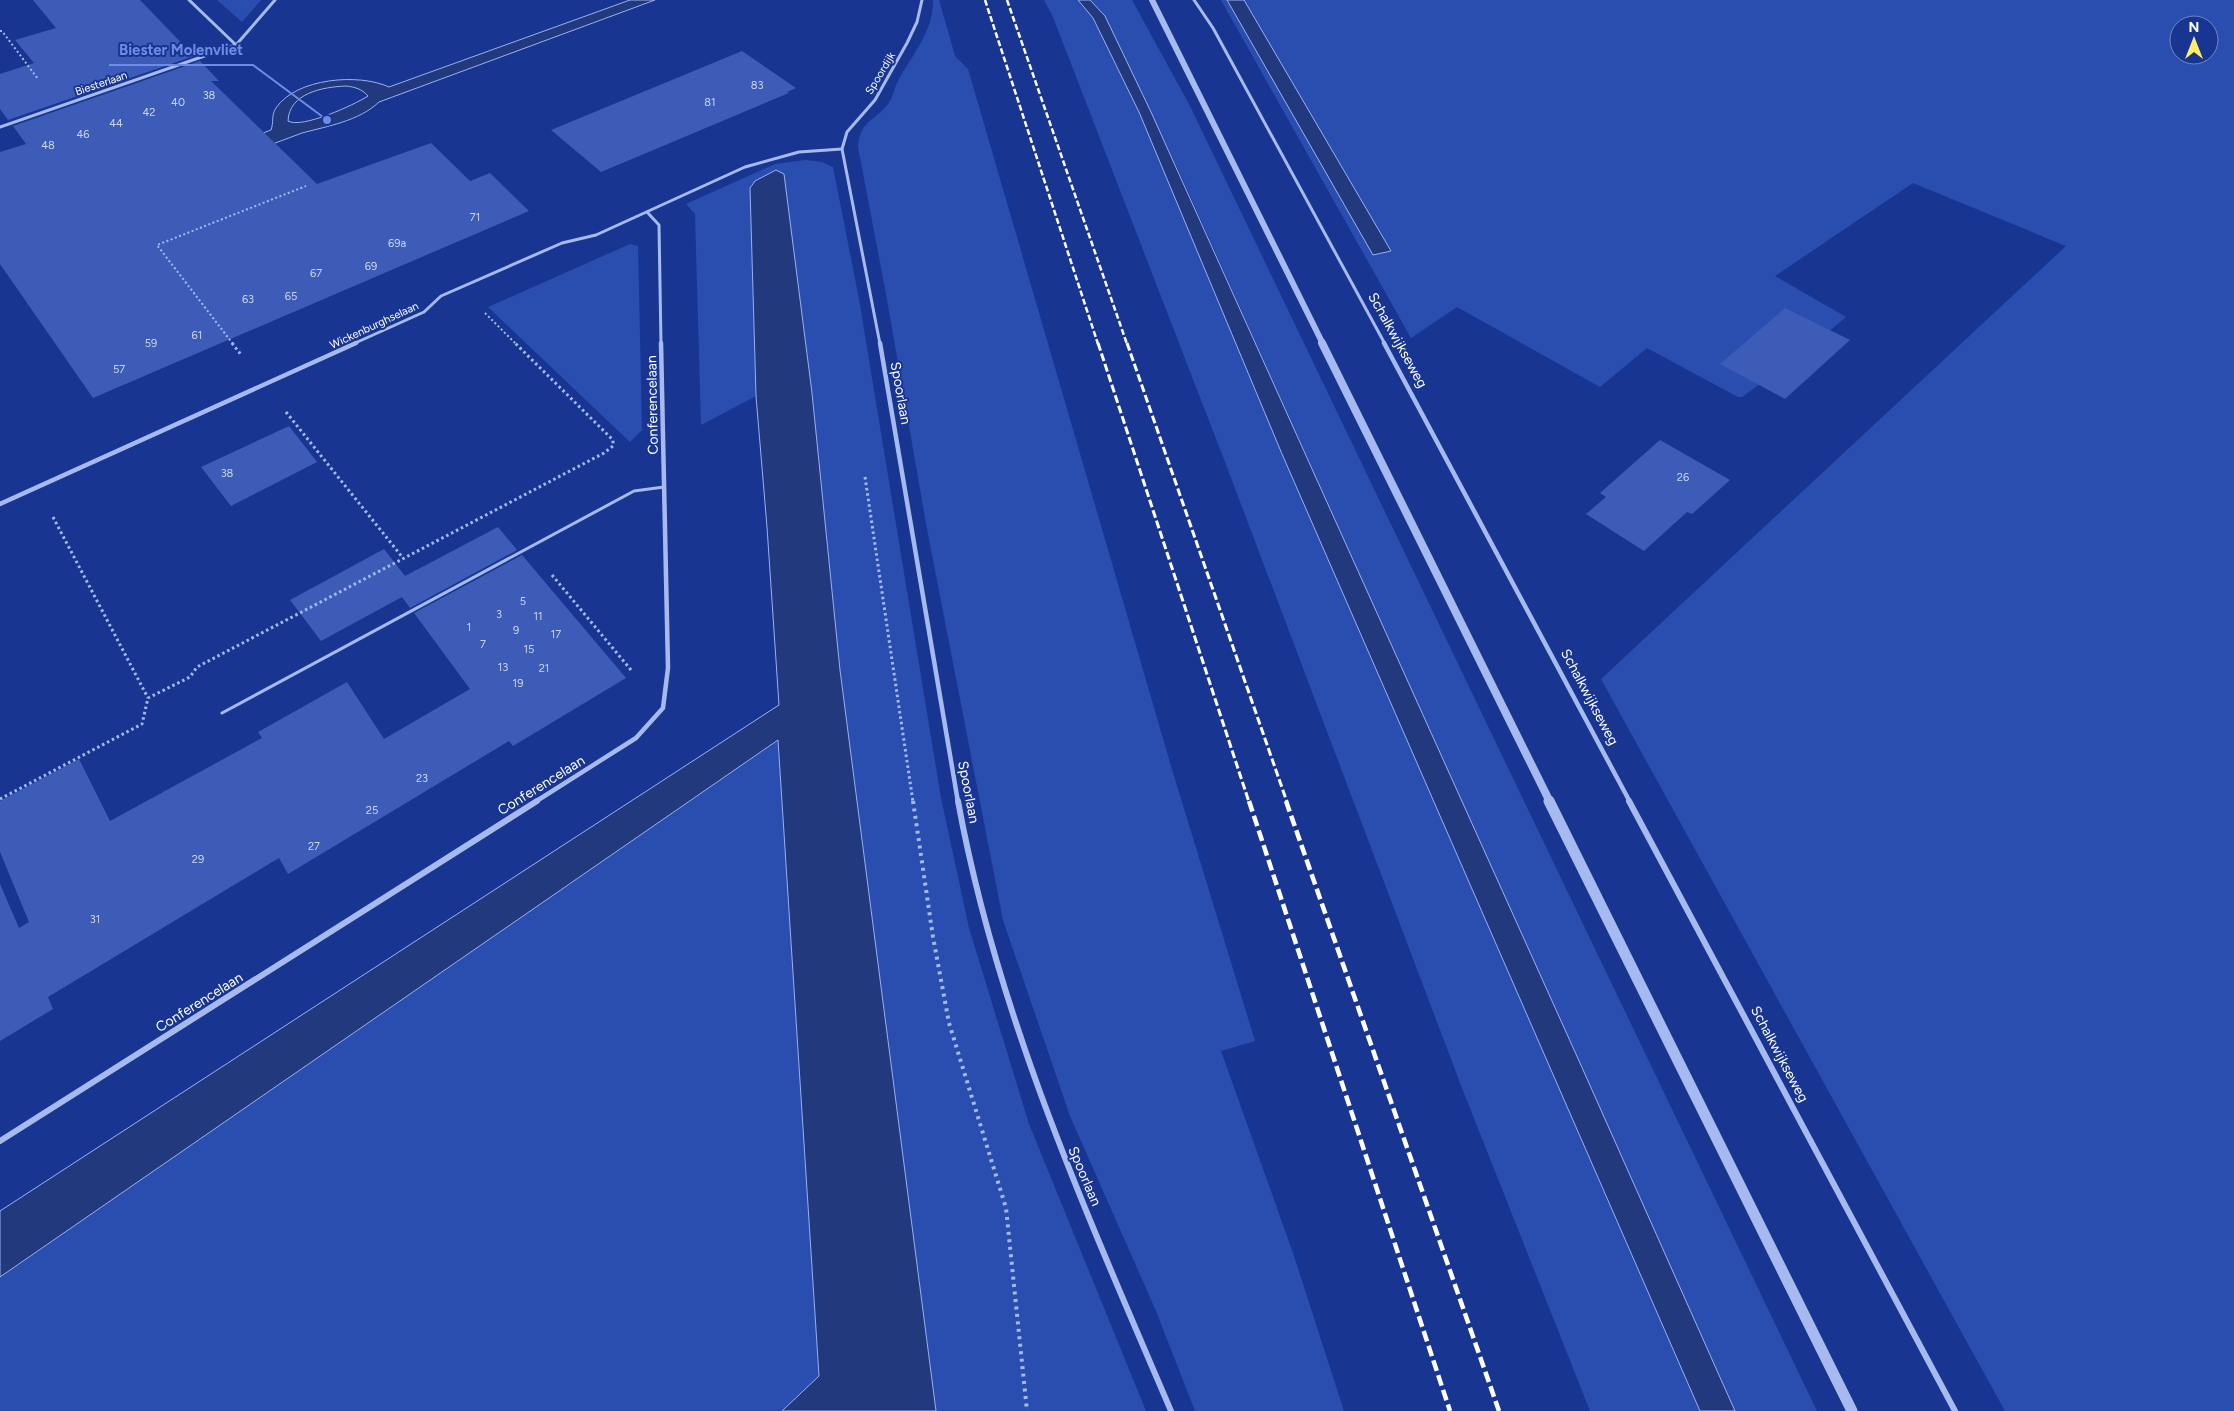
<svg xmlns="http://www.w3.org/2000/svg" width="2234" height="1411" font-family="Figtree,sans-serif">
  <rect width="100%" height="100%" fill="#183691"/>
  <g fill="#2a4eb0" fill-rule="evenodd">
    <path d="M217,0H261L242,22Z"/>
    <path d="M933,0H939L955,56L968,69L1171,766L1255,1041L1221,1051L1293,1253L1344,1411H1195L1156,1311L1070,1116L1003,920L927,529L886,294L858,147C860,118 879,120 890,101C893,96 894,89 897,83C910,57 934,32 933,0Z"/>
    <path d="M1044,0H1078L1093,18L1139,112L1282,454L1700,1411H1590L1462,1088L1225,462L1053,17Z"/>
    <path d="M1090,0H1132L1190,106L1817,1411H1735L1182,178L1105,16Z"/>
    <path d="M1221,0H2234V1411H2005L1601,679L2066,246L1913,183L1775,276L1846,317L1813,345L1742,397H1738L1647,348L1600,387L1457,307L1411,338ZM2179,25H2209V55H2179Z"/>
    <path d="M806,160L822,162L833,167L859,299L941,798L969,928L1029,1124L1146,1411H936L840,670L812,393L802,317L750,188L756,396L701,425L695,214L686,204L775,164Z"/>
    <path d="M630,244L638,246L642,430L630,442L488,307Z"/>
    <path d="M778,740L819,1376L782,1411H0V1277Z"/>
  </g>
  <g fill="#23397e" stroke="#99b1f2" fill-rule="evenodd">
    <path d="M630,0H655L379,102C359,121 328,126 302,133L0,246V231L271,130C274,122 271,115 276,108C296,78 359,73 389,87ZM346,86C355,87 362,89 368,96C354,105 302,129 288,121C289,93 323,87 346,86Z"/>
    <path d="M1078,0H1090L1105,16L1151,112L1580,1063L1735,1411H1700L1282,454L1139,112L1093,18Z"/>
    <path d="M1227,0H1244L1391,251L1373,255Z"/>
    <path d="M776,170L784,174L812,393L840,670L936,1411H782L819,1376L778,740L0,1277V1211L779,705L767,527L756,396L750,188L755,181Z"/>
  </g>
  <g fill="#3c5cb8">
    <path d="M33,0H140L194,56L8,120L0,109V74L34,63L15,40L56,28Z"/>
    <path d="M742,51L796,88L787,92L789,93L601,172L551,130Z"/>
    <path d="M200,61L219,81H211L317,184L431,143L470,181L490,173L529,211L93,398L0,264V152L26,144L13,126Z"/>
    <path d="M1785,308L1850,340L1785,399L1720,364Z"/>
    <path d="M289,426L317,462L231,506L201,467Z"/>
    <path d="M1660,440L1730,480L1692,514L1687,512L1644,551L1586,514L1606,497L1600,493Z"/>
    <path d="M498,527L517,550L410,608L402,597L321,641L290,600L384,549L405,576Z"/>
    <path d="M522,555L626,678L513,746L509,741L288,874L279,858L48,997L53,1009L0,1041V884L19,928L29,922L0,852V801L79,759L110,821L262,738L258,732L347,682L384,739L470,689L414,613Z"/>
  </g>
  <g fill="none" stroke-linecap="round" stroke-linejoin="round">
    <g stroke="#a6baf0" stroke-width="2" stroke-dasharray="2 2.5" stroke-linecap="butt">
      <path d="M0,31H2L38,79"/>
      <path d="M485,313L516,344"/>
      <path d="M233,344L157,245L306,186"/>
    </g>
    <g stroke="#a6baf0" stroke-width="3" stroke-dasharray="2.5 3" stroke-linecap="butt">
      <path d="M232,343L242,356"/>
      <path d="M286,412L403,558"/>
      <path d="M865,477L913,802"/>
      <path d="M53,517L148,698"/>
      <path d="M552,575L631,670"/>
      <path d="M0,799L142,724L148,698L190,677L197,667L604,453L613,446V440L515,343"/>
    </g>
    <path stroke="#a6baf0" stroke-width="4" stroke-dasharray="3 4.5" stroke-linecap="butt" d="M913,801L933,937L949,1023L1006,1208L1027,1411"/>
    <path stroke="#a6baf0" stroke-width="3" d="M222,713L634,491L664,487"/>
    <g stroke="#a6baf0" stroke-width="3">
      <path d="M189,0L236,45"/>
      <path d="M1194,0L1213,28L1385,344"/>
      <path d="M0,127L236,45L275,0"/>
      <path d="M647,212L659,225L661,344"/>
      <path d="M353,344L424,312L441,296L562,243L596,235L745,167L799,152L842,149"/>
      <path d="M880,344L842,149L847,132L875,100L907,43L917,22L922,0"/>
    </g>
    <g stroke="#a6baf0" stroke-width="4.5">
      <path d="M880,343L958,802"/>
      <path d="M1384,343L1630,802"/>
      <path d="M0,504L356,343"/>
      <path d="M535,802L636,738L663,708L668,668L661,343"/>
    </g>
    <g stroke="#a6baf0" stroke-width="6">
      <path d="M958,801C997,1015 1086,1212 1171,1411"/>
      <path d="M1629,801L1955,1411"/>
      <path d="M0,1141L537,801"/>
    </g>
    <path stroke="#a6baf0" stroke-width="6" d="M1152,0L1323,344"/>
    <path stroke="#a6baf0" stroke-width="8" d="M1322,343L1550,802"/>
    <path stroke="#a6baf0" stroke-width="11" d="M1549,801L1852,1411"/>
    <g stroke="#fff" stroke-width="2.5" stroke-dasharray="6 2.5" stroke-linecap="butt">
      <path d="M985,0L1098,344"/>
      <path d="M1007,0L1127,344"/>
    </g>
    <g stroke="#fff" stroke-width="3" stroke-dasharray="8 3" stroke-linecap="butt">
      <path d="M1098,343L1249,802"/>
      <path d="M1127,343L1287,802"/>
    </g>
    <g stroke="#fff" stroke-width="4.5" stroke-dasharray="11 4.5" stroke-linecap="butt">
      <path d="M1249,801L1450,1411"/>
      <path d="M1286,801L1499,1411"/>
    </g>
  </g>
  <g text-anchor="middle" stroke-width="4" stroke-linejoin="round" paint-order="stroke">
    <g font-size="11" fill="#fff" stroke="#183691">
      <text transform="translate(880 73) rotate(-59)" y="4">Spoordijk</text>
      <text transform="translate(101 83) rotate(-19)" y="4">Biesterlaan</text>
      <text transform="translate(374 325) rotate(-25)" y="4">Wickenburghselaan</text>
    </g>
    <g font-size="11" fill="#ced6ed">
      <text x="757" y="89">83</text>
      <text x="209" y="99">38</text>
      <text x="178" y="106">40</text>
      <text x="710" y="106">81</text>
      <text x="149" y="116">42</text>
      <text x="116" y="127">44</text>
      <text x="83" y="138">46</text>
      <text x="48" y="149">48</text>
      <text x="475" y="221">71</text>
      <text x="397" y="247">69a</text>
      <text x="371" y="270">69</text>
      <text x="316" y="277">67</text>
      <text x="291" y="300">65</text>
      <text x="248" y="303">63</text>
      <text x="197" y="339">61</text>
      <text x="151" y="347">59</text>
      <text x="119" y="373">57</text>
      <text x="227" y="477">38</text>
      <text x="1683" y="481">26</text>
      <text x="523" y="605">5</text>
      <text x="499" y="618">3</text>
      <text x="538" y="620">11</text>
      <text x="469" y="631">1</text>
      <text x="516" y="634">9</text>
      <text x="556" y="638">17</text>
      <text x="483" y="648">7</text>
      <text x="529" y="653">15</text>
      <text x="503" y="671">13</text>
      <text x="544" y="672">21</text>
      <text x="518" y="687">19</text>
      <text x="422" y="782">23</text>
      <text x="372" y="814">25</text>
      <text x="314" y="850">27</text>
      <text x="198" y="863">29</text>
      <text x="95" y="923">31</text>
    </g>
    <g font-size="14" fill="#fff" stroke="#183691">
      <text transform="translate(1398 340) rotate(61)" y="5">Schalkwijkseweg</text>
      <text transform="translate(901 393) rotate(80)" y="5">Spoorlaan</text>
      <text transform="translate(652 405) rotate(-91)" y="5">Conferencelaan</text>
      <text transform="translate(1590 697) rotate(62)" y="5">Schalkwijkseweg</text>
      <text transform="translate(541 785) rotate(-32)" y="5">Conferencelaan</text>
      <text transform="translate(969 792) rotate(79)" y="5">Spoorlaan</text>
      <text transform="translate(199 1002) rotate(-32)" y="5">Conferencelaan</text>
      <text transform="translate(1780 1054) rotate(62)" y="5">Schalkwijkseweg</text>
      <text transform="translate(1085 1176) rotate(67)" y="5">Spoorlaan</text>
    </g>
  </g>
  <path fill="none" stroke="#6c8ce6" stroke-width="2" d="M327 120L253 65H109"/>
  <circle fill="#6c8ce6" stroke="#183691" stroke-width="2" cx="327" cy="120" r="5"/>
  <g font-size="15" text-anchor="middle" font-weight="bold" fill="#6c8ce6" stroke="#183691" stroke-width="4" stroke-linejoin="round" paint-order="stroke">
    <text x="181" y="55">Biester Molenvliet</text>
  </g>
  <g transform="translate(2194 40)"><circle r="24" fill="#183691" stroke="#7486bd"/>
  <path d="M0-4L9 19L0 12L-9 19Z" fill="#ffef65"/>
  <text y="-8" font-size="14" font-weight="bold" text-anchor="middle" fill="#ffffff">N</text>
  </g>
</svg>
